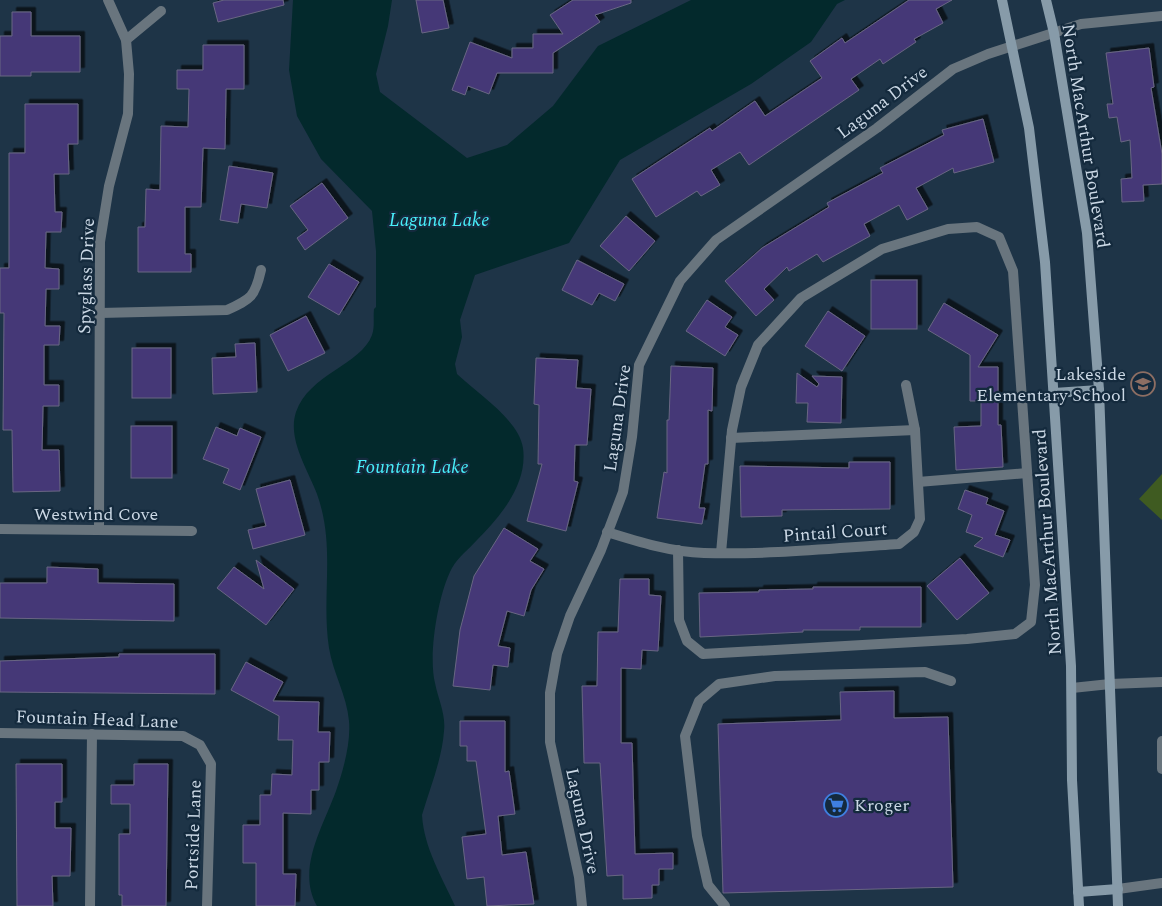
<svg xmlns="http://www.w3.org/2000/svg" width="1162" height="906" font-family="Spectral,serif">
  <defs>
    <filter id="shadow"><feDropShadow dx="4.5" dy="-4.5" stdDeviation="0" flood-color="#0009"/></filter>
  </defs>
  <rect width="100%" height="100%" fill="#1e3447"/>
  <path fill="#3f5b21" d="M1162,474V520L1139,499Z"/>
  <path fill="#03292c" d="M293,0H392L388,26L376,74L380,92L467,158L507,145L553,106L598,46L691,0H845L837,4L811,42L751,84L620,160L569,243L475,275L460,320L462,337L455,364L457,374C477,393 519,420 523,448C528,484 500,517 477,540C469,549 458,557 452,568C438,594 428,655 435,683C438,699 446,714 444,731C442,759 430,788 422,815C424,848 442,877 455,906H317C296,869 323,827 336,791C343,771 351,743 349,721C347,696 333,673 329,648C321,595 336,547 317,494C308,470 287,439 296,412C309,374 361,365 372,335C375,326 373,318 374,309L376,307V251L372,211L321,159L297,116L289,70Z"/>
  <g fill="#443877" stroke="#696683" filter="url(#shadow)">
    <path d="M224,0H283L284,5L218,22L213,3Z"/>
    <path d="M416,0H443L449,28L422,33Z"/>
    <path d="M573,0H631V3L595,15L600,22L553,53V73H497L489,94L468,86L465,95L452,90L470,42L512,58V48H533V34H563L550,15Z"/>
    <path d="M909,0H952L936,9L943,23L914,39L916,42L883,64L880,59L851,79L859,90L749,165L740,152L711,170L720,185L701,196L697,191L656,217L632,179L710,128L712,131L755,101L765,116L822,78L810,61L842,38L845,43Z"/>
    <path d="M12,12H31V36H80V72H31V76H0V36H12Z"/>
    <path d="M203,45H244V89H226L225,149L203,148L201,207H185V254H191V272H138V227H145L146,189L160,190L161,126L188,127L189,89H177V70H203Z"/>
    <path d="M1149,48L1154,87L1151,88L1162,154V184L1143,185L1144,201L1122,202L1121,179L1132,178L1130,140L1121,142L1117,117L1109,118L1107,104H1113L1106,53Z"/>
    <path d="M25,104H78V144H68L69,174H54L55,212H62L61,232H46L45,268L59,269V289H46L45,326H60L59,345H44V385H59V406H43L42,450H59L60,491L13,492L12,430H3L4,313H0V268H9V153H25Z"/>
    <path d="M983,119L994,162L954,173L953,168L916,188L928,209L907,220L899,205L864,224L870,236L823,262L817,254L789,271L787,267L764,289L774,300L756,316L725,281L762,248L829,207L827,203L883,173L880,168L944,135L942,130Z"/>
    <path d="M229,166L273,173L267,208L241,204L238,223L220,220Z"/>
    <path d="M322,183L348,218L305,250L297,238L308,230L290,206Z"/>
    <path d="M626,216L655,241L629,271L600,246Z"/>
    <path d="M577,260L624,284L615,301L599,293L592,305L562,290Z"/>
    <path d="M329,264L359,282L339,315L308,297Z"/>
    <rect x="871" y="280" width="46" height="49"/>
    <path d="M707,300L732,317L725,327L738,335L725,356L686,331Z"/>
    <path d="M944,303L998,335L978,367H998V425H1001L1003,467L956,470L954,427L981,426V401H970V355L928,330Z"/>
    <path d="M828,311L865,336L842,371L805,346Z"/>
    <path d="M306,316L325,353L288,371L270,335Z"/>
    <path d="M255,343L257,392L213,394L212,358L236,357L235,344Z"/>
    <rect x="132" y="348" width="39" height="50"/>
    <path d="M536,358L578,360L576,388L591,389L587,445H575L574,481L578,482L566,531L527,521L542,464H538L539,405L534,404Z"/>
    <path d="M671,366L713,368L712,411L708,410V464H705L699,508H705L702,524L657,518L664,472L667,473V420H669Z"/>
    <path d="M797,373L817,387L819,384L812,376L842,377L841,423L807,422L808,403H796Z"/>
    <rect x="131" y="426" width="41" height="52"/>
    <path d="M216,427L237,436L240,428L261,437L240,490L223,483L229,469L203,459Z"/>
    <path d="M849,462H890V509L782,510V516L741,517L740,466L849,468Z"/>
    <path d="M290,480L305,535L253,549L248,530L266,526L256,489Z"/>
    <path d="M965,490L988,498L986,504L1004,511L995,535L1010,540L1003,557L974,546L983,538L966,532L972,515L958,509Z"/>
    <path d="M504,528L538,549L530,561L544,569L531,590L524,616L507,611L498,646L510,648L508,667L493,665L490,690L453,686L460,630L474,576Z"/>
    <path d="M960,558L989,593L957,620L927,586Z"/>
    <path d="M256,560L294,589L266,625L217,588L234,567L264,589Z"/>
    <path d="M47,567L98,569V583L174,584V621L0,618V583H47Z"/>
    <path d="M620,579H649V595L661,596L658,651L642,650L641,669L621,668V743H632L635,854L673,853V869H659V885H652V898L623,899V875L607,876L600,763H584L582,686H597L598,632H618Z"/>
    <path d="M813,587H921V627H860V630H803V632L700,637L699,593L759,592V590L813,589Z"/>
    <path d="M119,654H215V694L0,692V661L119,657Z"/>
    <path d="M246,662L283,682L273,701L319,702L318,732H330L329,762H319V790H311V814L283,813V874H296L295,906H256V863H243V825H260V795H271L272,774L292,775L293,740H278L279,716L231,690Z"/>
    <path d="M894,691V718L948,717L953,887L723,893L718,724L841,720L840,692Z"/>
    <path d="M460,721H505V772L509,771L515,814L498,816L502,855L526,852L534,904L487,906L484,877L467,879L462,837L486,834L476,761H467V746H460Z"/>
    <path d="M16,764H62V802H55V828H71L70,876H52L53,906H17Z"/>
    <path d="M134,764H168L166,906H122V895H119V834H130V804H111V785H134Z"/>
  </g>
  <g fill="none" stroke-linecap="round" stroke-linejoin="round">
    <g stroke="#69757e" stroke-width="10">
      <path d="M731,438L915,430"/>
      <path d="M918,482L1027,473"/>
      <path d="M678,550L679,620L687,641L703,654L967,639L1015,634L1031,622L1035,585L1013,271L999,237L977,227L948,229L882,249L801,298L758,345L741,387L732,430L721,553"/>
      <path d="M1162,741V769"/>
      <path d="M1118,889L1162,883"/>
      <path d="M90,906L92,734"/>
      <path d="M725,906L708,885L697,836L685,736L699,701L719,684L775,676L925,672L951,681"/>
    </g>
    <g stroke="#69757e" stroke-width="10">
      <path d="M126,40L161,11"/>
      <path d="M100,313L227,310C251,299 255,297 261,270"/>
      <path d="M0,529L192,531"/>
      <path d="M99,530L100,242L109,186L128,114L129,74L126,40L108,0"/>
      <path d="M607,532C639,542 671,552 704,553C769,555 835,548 899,544L914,532L920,519L915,430L906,385"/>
      <path d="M1072,688L1110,684L1162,682"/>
      <path d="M0,733L183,736L200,745L211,764L207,906"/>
      <path d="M582,906L579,877L550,742V693L557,654L570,616L601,550L623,492L632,437L639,365L680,281L716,240L877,128L953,69L988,54L1081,24L1162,16"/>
    </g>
    <g stroke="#879ba9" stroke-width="10">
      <path d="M1002,0L1029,128L1045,262L1071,666L1072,780L1079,906"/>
      <path d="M1046,0L1054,33L1087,233L1099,390L1118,906"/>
      <path d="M1054,393L1099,390"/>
      <path d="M1078,892L1118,889"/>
    </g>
  </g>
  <defs>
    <g id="school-ring" transform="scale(1.25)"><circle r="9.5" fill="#142a3d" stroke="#8d6e63" stroke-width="1.5"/><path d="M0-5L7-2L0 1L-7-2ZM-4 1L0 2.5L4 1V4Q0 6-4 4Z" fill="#8d6e63"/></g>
    <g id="supermarket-ring" transform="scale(1.25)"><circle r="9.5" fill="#142a3d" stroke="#3f7fe0" stroke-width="1.5"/><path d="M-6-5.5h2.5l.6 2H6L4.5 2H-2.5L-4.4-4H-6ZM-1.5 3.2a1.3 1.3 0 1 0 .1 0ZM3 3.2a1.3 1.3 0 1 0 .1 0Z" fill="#3f7fe0"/></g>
  </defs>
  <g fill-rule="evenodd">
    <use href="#school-ring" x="1143" y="384"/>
    <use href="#supermarket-ring" x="836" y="805"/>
  </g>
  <g text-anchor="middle" stroke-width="4.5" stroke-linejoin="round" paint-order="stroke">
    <g font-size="18" fill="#cbd8e5" stroke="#142a3d">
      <text transform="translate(882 102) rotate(-37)" y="6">Laguna Drive</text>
      <text transform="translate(1086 136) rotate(81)" y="6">North MacArthur Boulevard</text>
      <text transform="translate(86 276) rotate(-88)" y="6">Spyglass Drive</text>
      <text transform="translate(617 418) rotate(-82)" y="6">Laguna Drive</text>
      <text x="96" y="520">Westwind Cove</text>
      <text transform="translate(835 532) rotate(-4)" y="6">Pintail Court</text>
      <text transform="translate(1047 542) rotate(-94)" y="6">North MacArthur Boulevard</text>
      <text transform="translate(97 719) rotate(2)" y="6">Fountain Head Lane</text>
      <text transform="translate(583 821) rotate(78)" y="6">Laguna Drive</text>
      <text transform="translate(193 835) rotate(-88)" y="6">Portside Lane</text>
    </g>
    <g font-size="18" fill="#cbd8e5" stroke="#142a3d" text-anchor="end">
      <text x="1126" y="380">Lakeside<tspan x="1126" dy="21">Elementary School</tspan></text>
      <text x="854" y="811" text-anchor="start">Kroger</text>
    </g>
    <g font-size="19" font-style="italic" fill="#48eefa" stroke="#142a3d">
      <text x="439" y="226">Laguna Lake</text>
      <text x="412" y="473">Fountain Lake</text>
    </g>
  </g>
</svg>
